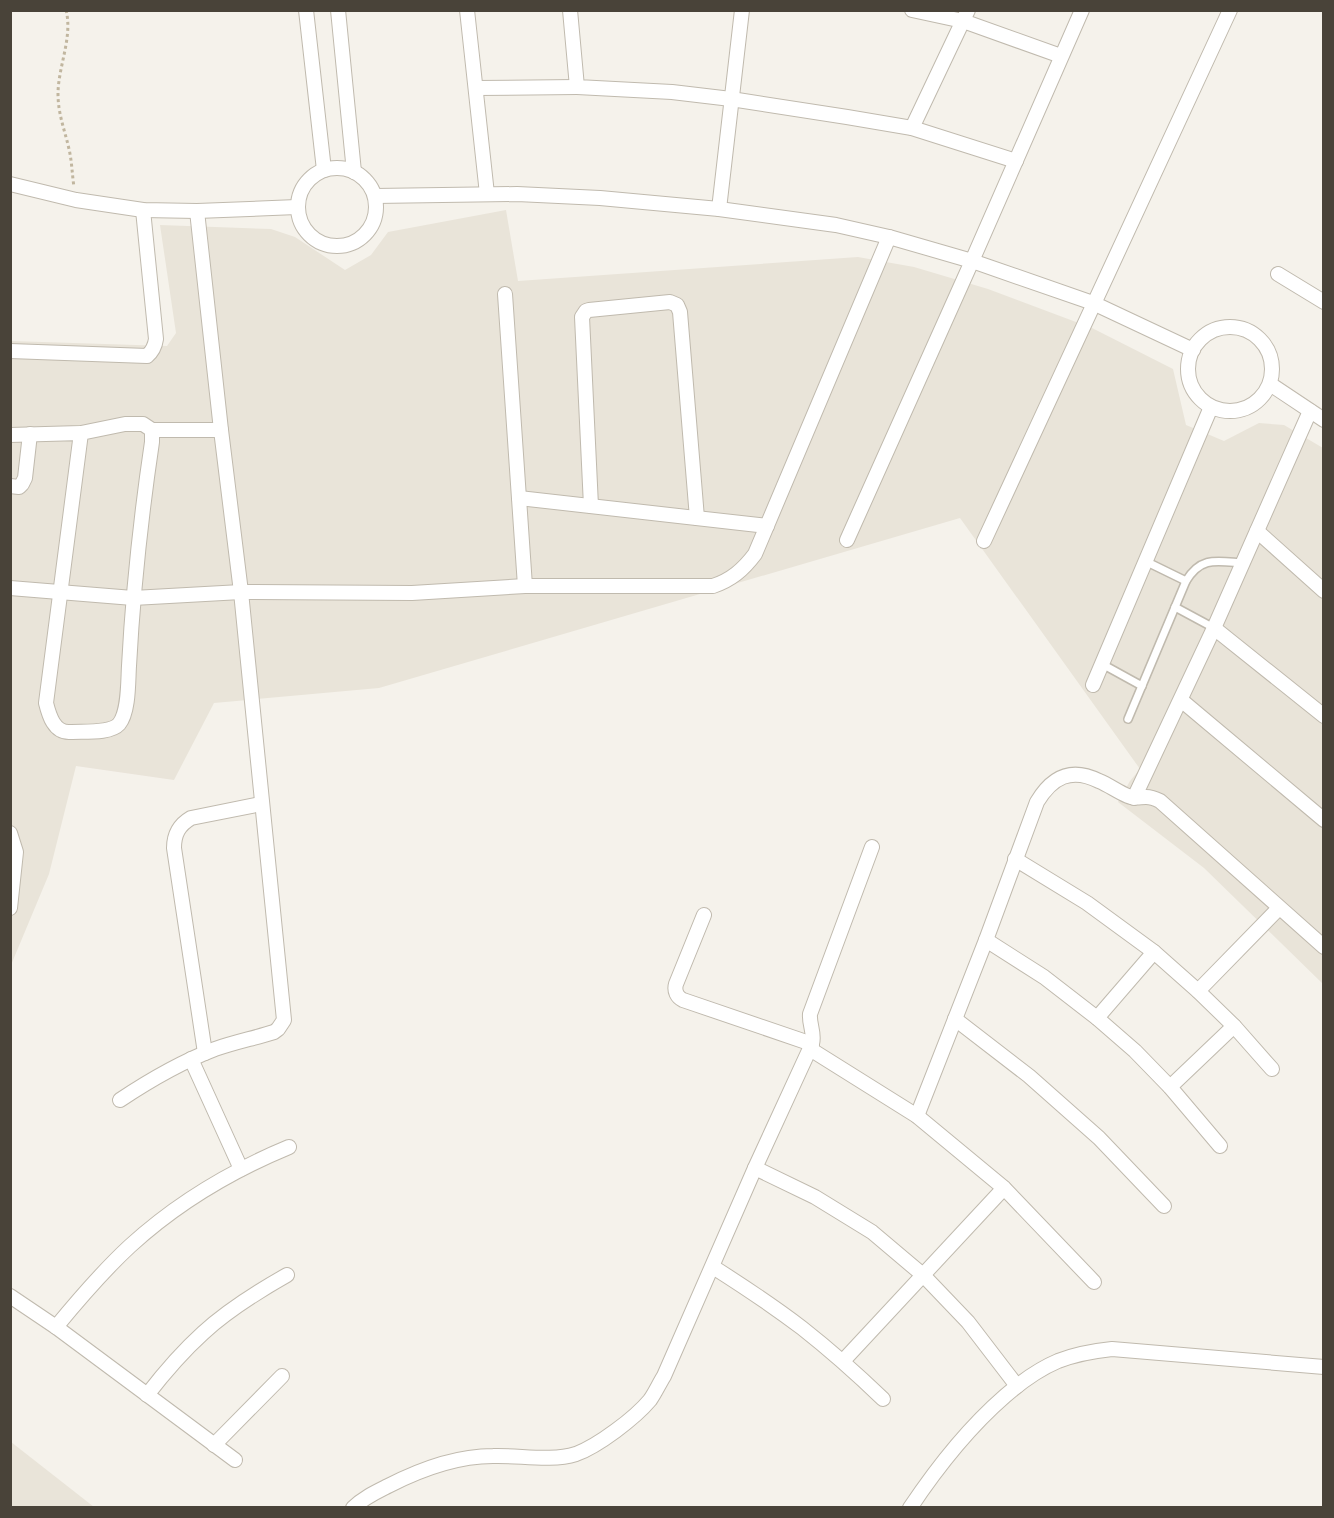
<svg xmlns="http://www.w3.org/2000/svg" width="1334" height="1518" font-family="Arial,sans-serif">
  <rect width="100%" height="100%" fill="#f5f2eb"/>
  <g fill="#e9e4d9">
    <path d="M506,210L518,281L858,257L914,267L988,289L1092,328L1173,369L1186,425L1224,441L1259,423L1284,425L1323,448V984L1204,868L1118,802L1130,781L1140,769L960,518L379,688L214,703L174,780L76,766L49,874L11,965V341L167,346L176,333L160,225L271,229L295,237L345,270L371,255L388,232Z"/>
    <path d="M10,1442H11L94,1507H11Z"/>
  </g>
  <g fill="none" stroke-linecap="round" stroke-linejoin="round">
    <g stroke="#c0baae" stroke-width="10">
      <g id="lane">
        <path d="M1145,561L1186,581"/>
        <path d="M1175,607L1214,628"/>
        <path d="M1102,664L1142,686"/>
        <path d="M1128,719L1186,581C1201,556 1217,561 1242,563"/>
      </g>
    </g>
    <g stroke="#c0baae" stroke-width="16">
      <g id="street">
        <path d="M306,10L324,170"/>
        <path d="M338,10L354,172"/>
        <path d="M467,10L487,194"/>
        <path d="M570,10L577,87L672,92L731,99L847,117L912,128L1016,161"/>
        <path d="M912,10L963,21L1061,56"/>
        <path d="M476,88L577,87"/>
        <path d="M912,128L968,10"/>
        <circle cx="337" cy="207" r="39"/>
        <path d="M10,184L76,200L143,210L197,211L297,207"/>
        <path d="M375,196L517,194L600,198L719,209L836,225L889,237L972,261L1093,303L1193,350"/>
        <path d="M719,209L742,10"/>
        <path d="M1278,274L1324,302"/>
        <path d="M505,294L525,586"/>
        <circle cx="1230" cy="369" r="42"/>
        <path d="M10,351L147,356C153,351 155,346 156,339L143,210"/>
        <path d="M1270,384L1324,420"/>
        <path d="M152,430H221"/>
        <path d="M10,435L81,433L125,424H143L152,430V442C141,516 133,591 129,666C128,681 129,712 119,724C110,734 83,731 70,732C54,733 49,715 46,703L81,433"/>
        <path d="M10,486L19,487L22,484L25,478L30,434"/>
        <path d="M519,498L767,526"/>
        <path d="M591,506L582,317L586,311L589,310L670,302L677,305L680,312L697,518"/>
        <path d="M1257,531L1324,591"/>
        <path d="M847,540L972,261L1082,10"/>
        <path d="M984,541L1230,10"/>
        <path d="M10,588L133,598L241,592L412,593L525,586H713C731,580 743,570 755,554L889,237"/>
        <path d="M1214,628L1324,716"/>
        <path d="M1093,685L1211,407"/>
        <path d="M1181,700L1324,820"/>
        <path d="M1134,798L1214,628L1310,411"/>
        <path d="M10,833L16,852L10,908"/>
        <path d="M1015,859L1087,903L1154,952L1198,991L1234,1026L1272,1069"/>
        <path d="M704,915L676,984C674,991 677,997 683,1000L812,1044"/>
        <path d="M986,940L1044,977L1097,1018L1135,1051L1170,1087L1220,1146"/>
        <path d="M1198,991L1279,908"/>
        <path d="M1097,1018L1154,952"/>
        <path d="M955,1019L1029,1076L1099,1138L1164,1206"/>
        <path d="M810,1049L917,1116L1004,1188L1094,1282"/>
        <path d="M205,1053L174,848C174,834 179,825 191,818L261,804"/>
        <path d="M191,1059L241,1169"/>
        <path d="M1170,1087L1234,1026"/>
        <path d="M120,1100C150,1080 181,1062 215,1049C235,1042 255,1038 274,1032L278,1029L284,1020L241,592L221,430L197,211"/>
        <path d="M917,1116L986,940L1037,802C1052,777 1071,767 1099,781C1109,785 1118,792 1128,796C1134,799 1140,797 1146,797C1151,797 1156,799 1160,801L1324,947"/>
        <path d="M755,1168L815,1197L872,1232L923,1275L968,1322L1017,1386"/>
        <path d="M713,1267C743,1286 773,1306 802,1328C830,1350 857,1374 883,1399"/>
        <path d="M10,1296L56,1327L235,1460"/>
        <path d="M56,1327C79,1299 103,1271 130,1246C177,1203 231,1171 289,1147"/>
        <path d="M843,1361L1004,1188"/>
        <path d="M147,1395C164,1373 182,1352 203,1333C228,1310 257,1292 287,1275"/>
        <path d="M214,1445L282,1376"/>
        <path d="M353,1508C363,1498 376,1492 388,1486C421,1469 456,1456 493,1456C520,1455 550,1462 576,1454C598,1446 635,1418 650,1400C655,1393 659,1384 664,1376L755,1168L812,1044C815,1033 809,1025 810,1014L872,847"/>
        <path d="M910,1508C938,1466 967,1429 1005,1396C1021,1382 1039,1369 1058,1361C1076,1354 1093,1351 1112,1349L1324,1367"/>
      </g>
    </g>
    <path stroke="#c1b69f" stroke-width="3" stroke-dasharray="3 3" stroke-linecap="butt" d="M66,10C73,37 58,67 58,94C58,114 65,131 69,149C72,162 72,174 74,187"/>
    <use href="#lane" stroke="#fff" stroke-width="7"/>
    <use href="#street" stroke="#fff" stroke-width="14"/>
  </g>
  <rect width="1334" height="1518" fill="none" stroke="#494339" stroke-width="24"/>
</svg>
